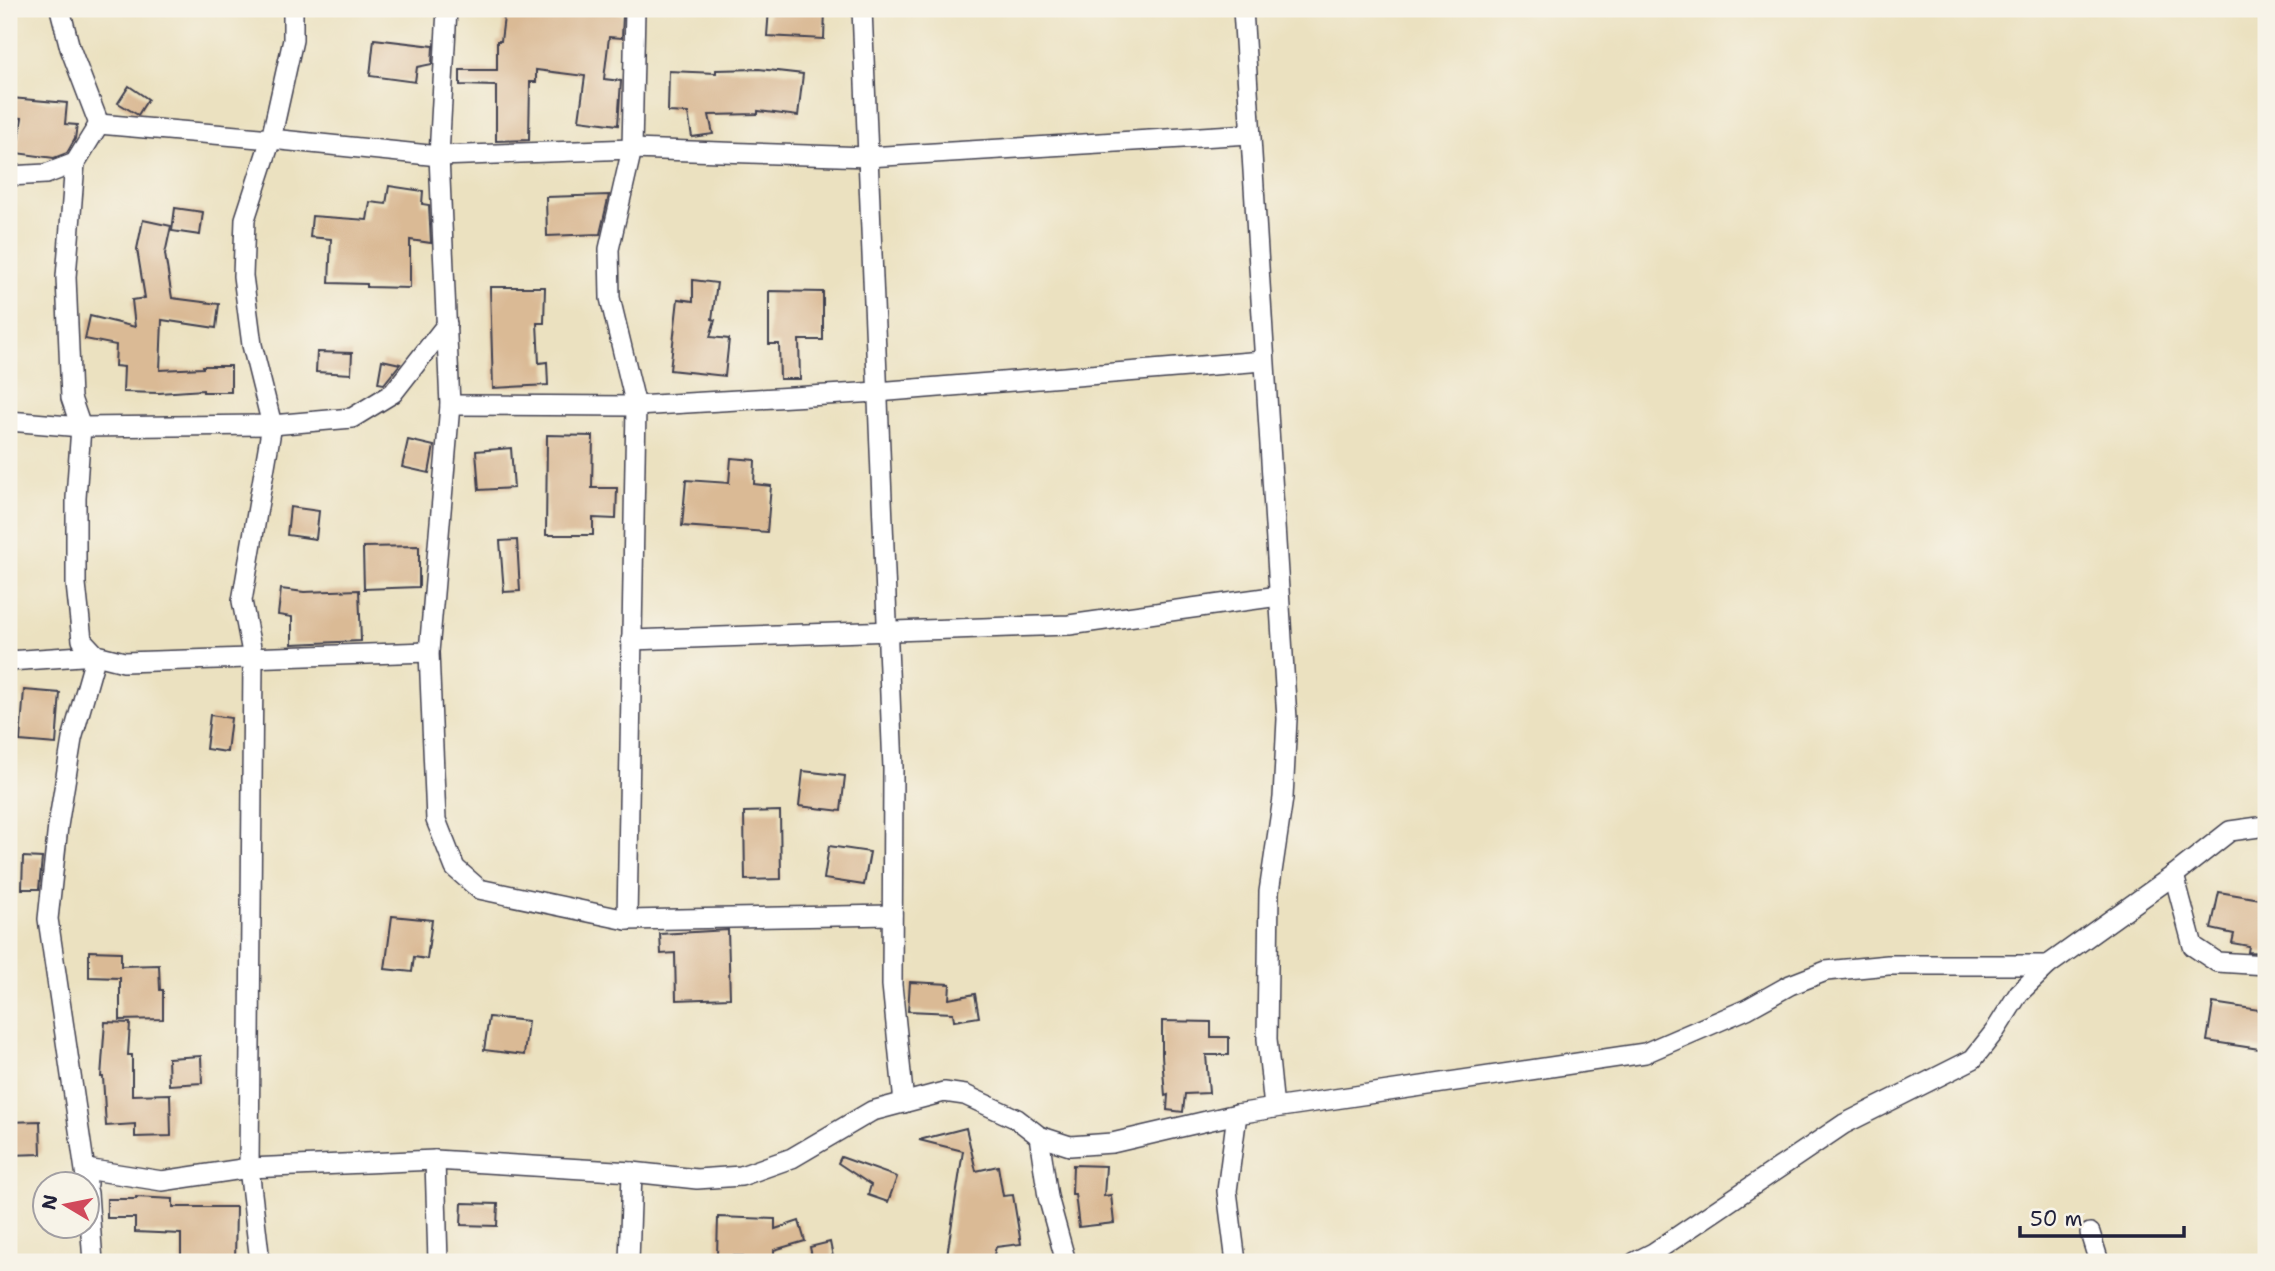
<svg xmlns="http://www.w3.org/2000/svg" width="2275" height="1271" font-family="'Shantell Sans',sans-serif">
  <rect width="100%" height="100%" fill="#f7f3e8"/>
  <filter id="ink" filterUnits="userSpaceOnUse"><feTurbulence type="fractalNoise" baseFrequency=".0143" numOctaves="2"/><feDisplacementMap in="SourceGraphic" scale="14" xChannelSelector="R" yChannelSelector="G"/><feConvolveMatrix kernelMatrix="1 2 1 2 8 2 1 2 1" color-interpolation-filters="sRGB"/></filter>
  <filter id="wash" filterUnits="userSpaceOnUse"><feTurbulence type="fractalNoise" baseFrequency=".00686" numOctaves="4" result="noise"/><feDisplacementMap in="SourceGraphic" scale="28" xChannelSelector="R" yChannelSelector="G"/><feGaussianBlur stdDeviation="1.57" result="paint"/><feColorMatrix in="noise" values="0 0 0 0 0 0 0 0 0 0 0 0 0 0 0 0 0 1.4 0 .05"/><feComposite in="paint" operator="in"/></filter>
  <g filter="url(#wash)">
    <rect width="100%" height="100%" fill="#ebe1c0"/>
    <g id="blocks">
      <g fill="#daba95">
        <path d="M505,9H579L623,14L622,38L609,37L604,79L621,81L618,125L579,120L585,76L536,70V82H530L529,140L496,141V86L460,85V70H497V41H501Z"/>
        <path d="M769,9H825L824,39L767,36Z"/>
        <path d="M374,39L433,46L432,64L417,67L415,82L370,76Z"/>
        <path d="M759,69L803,74L798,116L758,111V114L709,115L713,134L692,137L688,113L668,112L669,71L716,73V70Z"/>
        <path d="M129,86L148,99L138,115L118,103Z"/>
        <path d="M11,98L67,103L65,124L77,125L75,139L67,153L54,158L16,153L22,118L9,117Z"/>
        <path d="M389,186L423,191L422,204L429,205L431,243L410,240V288L367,287V284L329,283L331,239L310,237L312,216L367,220L370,202L386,204Z"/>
        <path d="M609,195L600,234L547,236L546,197Z"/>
        <path d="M175,208L203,212L200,235L172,231Z"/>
        <path d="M143,220L171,226L165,254L172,298L219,304L216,328L162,320L160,370L203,368V366H231V392H203V390L159,393L123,392L124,367L115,366L116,345L85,339L90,316L135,327L132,300L145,298L137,249Z"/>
        <path d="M693,280L717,283L712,319L715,320L710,337L729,339L725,376L670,370L678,299L693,301Z"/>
        <path d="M490,287H545L544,323H537L539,363L547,362L548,385L493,388Z"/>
        <path d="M769,291L823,292V340H799L800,379H780L779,344H769Z"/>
        <path d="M317,352L352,353L351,374L316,372Z"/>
        <path d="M382,360L400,364L384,384L378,383Z"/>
        <path d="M547,435L593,436L592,488H617L616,519L593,518V535H546Z"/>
        <path d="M408,440L434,446L429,473L402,467Z"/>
        <path d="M511,448L514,488L479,490L476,451Z"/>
        <path d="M731,458L755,460L754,484L771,486L767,532L682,526L686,480L729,483Z"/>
        <path d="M290,507L319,511L316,539L287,535Z"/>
        <path d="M517,540L520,591L504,592L500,541Z"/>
        <path d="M419,546V587L364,589L363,547Z"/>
        <path d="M281,589L304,592L359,590L361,641L292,644V617L278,615Z"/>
        <path d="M24,690L60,693L56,744L20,741Z"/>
        <path d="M210,715L231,718L227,752L206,749Z"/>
        <path d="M803,771L845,776L841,811L799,806Z"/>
        <path d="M780,811L781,879L745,880L744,812Z"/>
        <path d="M829,846L870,852L864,885L824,879Z"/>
        <path d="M23,857L42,858L39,889H22Z"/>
        <path d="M2219,892L2266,900V953L2248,952L2249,946L2232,943L2234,934L2211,929Z"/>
        <path d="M392,916L432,920L427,959L414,957L412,972L385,969Z"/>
        <path d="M728,930L730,998L676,1000L675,953L661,954L660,934Z"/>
        <path d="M89,951L121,952V966L159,965L160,990H163V1019L120,1020V978L89,977Z"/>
        <path d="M910,982L950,984L949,999L975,994L979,1017L954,1021L953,1013L908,1011Z"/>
        <path d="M2213,1003L2266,1011V1050L2207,1041Z"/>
        <path d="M489,1017L528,1021L524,1055L484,1050Z"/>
        <path d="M1162,1021L1211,1022V1037H1229V1055H1206L1209,1093L1185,1094L1183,1112L1167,1110L1168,1095L1165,1096L1162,1055Z"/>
        <path d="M105,1022L130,1023L128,1055H132V1095L170,1094L171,1136L135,1137V1124L106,1126L103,1077H101Z"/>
        <path d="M201,1056L202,1083L169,1085L168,1058Z"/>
        <path d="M40,1121L41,1154L9,1155V1122Z"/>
        <path d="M966,1128L976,1171L998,1166L1003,1196L1013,1195L1021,1244L996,1247L992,1262H946L963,1151L919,1140Z"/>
        <path d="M841,1157L897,1177L888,1202L868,1195L871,1185L838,1163Z"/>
        <path d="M1073,1165L1106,1166L1104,1196L1111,1195L1114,1223L1079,1227L1075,1194H1072Z"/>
        <path d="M136,1197L173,1199V1207H236L235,1262H181V1234L135,1232V1218H107V1199H136Z"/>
        <path d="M462,1203L498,1204L497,1226L461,1225Z"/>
        <path d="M718,1217L775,1219V1229L799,1221L805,1241L774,1250V1260L743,1259V1256H717Z"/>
        <path d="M830,1242L834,1262H813L810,1247Z"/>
      </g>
    </g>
  </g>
  <g filter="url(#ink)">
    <use href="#blocks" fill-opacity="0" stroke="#403f4f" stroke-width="2"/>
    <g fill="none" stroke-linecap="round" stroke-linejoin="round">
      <g stroke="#403f4f" stroke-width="22">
        <g id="street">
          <path d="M60,9L70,48L99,124"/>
          <path d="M447,9L439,156L450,405L429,652L436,820L455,868L479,889L627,920L892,915"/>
          <path d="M862,9L893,768L892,985L904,1103"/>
          <path d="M1243,9L1287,719L1283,798L1269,892L1267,1039L1274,1108"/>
          <path d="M99,124L271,139L439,156L632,149L868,157L1250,134"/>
          <path d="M75,163L66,277L71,398L81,427L76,498V584L82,640L96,655L124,662L429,652"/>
          <path d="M9,176L46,174L75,163L99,124"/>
          <path d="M450,405L636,406L877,392L1263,361"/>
          <path d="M9,421L81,427L272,425L352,418L393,393L447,324"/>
          <path d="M631,640L1069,625L1279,596"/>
          <path d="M9,661L96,655L72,739L58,826L48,919L87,1184"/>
          <path d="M2174,875L2193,946L2217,962L2266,965"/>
          <path d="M627,920L636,406L610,298L609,249L632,149L635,9"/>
          <path d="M1039,1136L1048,1197L1066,1262"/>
          <path d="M435,1160L438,1262"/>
          <path d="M86,1169L162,1181L249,1168L435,1160L632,1172L697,1179L741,1176L792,1158L872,1111L944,1092L965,1095L1017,1119L1039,1136L1070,1146L1112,1143L1237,1114L1274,1108L1645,1053L1747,1009L1790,985L1826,971L1888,965H2048"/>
          <path d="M88,1193L93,1262"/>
          <path d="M2090,1233L2099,1262"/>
          <path d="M260,1262L249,1168L253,658L242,601L272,425L252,345L243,276L245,219L271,139L293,40V9"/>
          <path d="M629,1262L632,1172"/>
          <path d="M1236,1262L1227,1191L1237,1114"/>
          <path d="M1635,1262L1653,1253L1844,1124L1973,1059L1995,1031L2019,993L2048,965L2174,875L2230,831L2266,826"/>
        </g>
      </g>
      <use href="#street" stroke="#fff" stroke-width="19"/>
    </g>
  </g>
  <rect width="2275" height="1271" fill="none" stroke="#f7f3e8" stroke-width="35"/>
  <g transform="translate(66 1205) rotate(280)"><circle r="33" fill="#f7f3e8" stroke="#a29fa3" stroke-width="2"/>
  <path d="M0-5L12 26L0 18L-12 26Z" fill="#d1495b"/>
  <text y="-10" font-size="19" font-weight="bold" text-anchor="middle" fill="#22223b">N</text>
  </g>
  <path d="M2020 1226v10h164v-10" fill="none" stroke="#22223b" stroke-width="3.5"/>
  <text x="2030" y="1226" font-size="21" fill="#22223b" stroke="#f7f3e8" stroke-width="5" paint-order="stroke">50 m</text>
</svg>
